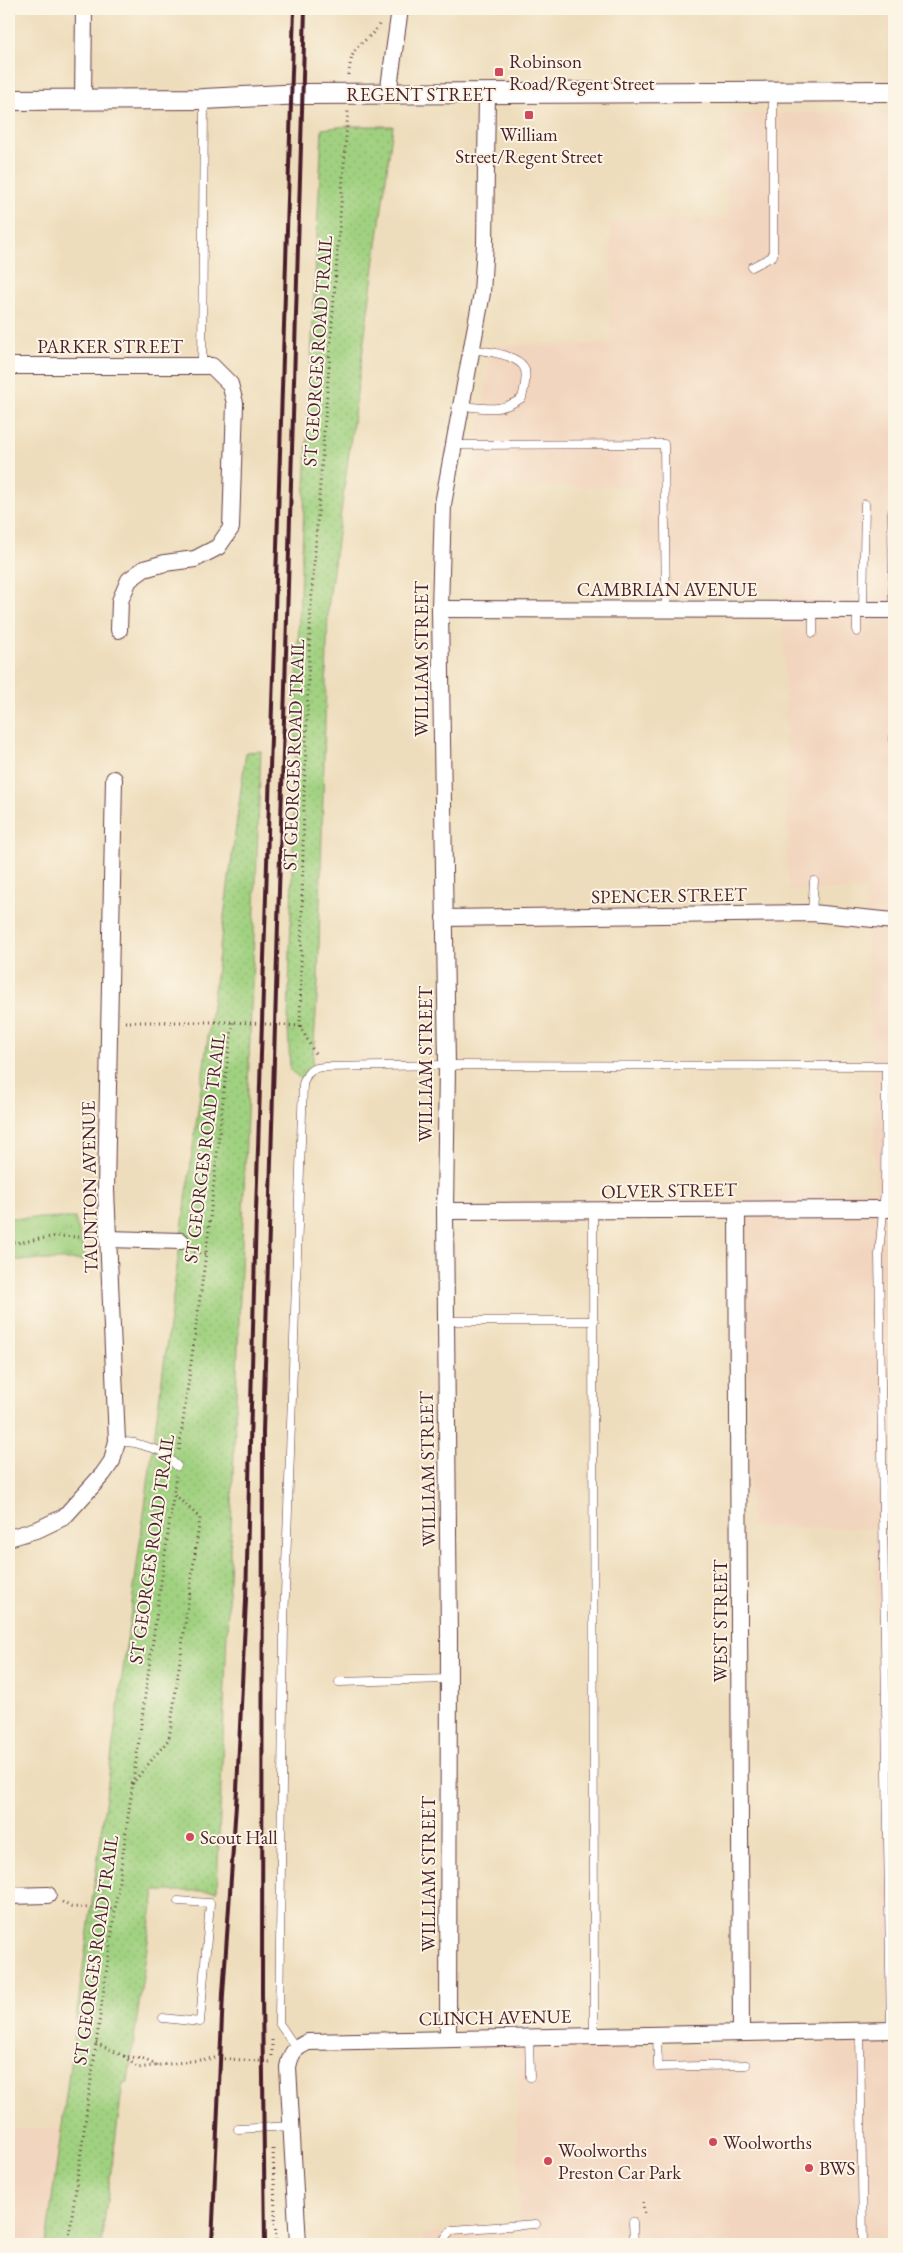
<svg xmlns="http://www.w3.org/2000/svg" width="903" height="2253" font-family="'EB Garamond',serif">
  <defs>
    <pattern id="grass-dots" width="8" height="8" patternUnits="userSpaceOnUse" patternTransform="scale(1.25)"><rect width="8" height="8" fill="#a0d180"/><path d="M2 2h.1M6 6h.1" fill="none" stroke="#8bb36f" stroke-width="1.8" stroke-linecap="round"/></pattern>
    <pattern id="park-tufts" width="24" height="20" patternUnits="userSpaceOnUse" patternTransform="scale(1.25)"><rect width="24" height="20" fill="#a0d180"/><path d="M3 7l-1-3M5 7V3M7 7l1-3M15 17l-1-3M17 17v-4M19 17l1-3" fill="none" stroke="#8bb36f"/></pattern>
  </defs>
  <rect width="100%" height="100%" fill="#fcf5e5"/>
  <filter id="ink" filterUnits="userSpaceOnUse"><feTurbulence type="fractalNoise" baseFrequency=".02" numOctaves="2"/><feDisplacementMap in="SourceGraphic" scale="10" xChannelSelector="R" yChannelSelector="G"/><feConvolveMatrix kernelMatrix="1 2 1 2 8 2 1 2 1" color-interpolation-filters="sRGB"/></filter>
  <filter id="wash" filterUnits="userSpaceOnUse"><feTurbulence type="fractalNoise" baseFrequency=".0096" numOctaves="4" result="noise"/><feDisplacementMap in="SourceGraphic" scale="20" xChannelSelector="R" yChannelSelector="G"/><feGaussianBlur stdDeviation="1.12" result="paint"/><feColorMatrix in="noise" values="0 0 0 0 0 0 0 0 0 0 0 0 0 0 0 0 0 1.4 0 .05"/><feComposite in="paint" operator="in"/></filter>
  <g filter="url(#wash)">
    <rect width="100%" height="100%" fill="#eeddbc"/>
    <g fill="#f2d5be">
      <rect x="887" y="9" width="7" height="62"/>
      <path d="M894,112V2244H519L516,2051L888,2042L874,1529L750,1527L746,1192L876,1190L865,889L788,891L783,591L641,592L640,487L472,486L491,345L610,344L611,221L728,219L726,114Z"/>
      <path d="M61,2128L46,2244H9V2129Z"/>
      <path d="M512,2231L513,2244H423L422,2233Z"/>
    </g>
    <g fill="url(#grass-dots)" stroke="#757856">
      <path d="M347,126H393L328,608L318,983L312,1073L306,1083L290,1070L288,1026L299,613L322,129Z"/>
      <path d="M261,751L217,1891H155L128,2082L123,2083L101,2244H46L246,752Z"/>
    </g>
    <path fill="url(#park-tufts)" stroke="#757856" d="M9,1218H75L86,1260H9Z"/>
  </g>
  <g filter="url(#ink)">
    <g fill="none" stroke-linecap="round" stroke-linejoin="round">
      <g stroke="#633c41" stroke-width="9">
        <g id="service">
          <path d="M752,267L773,256V92"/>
          <path d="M202,366L204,101"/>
          <path d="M462,406C488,408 499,413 522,398C524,390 527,379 525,370C521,355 486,351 472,349"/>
          <path d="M455,445L664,444L666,609"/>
          <path d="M892,512L893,610"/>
          <path d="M857,610V632"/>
          <path d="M863,610L865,504"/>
          <path d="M813,633V610"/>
          <path d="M894,790V730"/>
          <path d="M812,913L814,881"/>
          <path d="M593,1211L594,2036"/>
          <path d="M446,1321H594"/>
          <path d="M117,1441L135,1443L161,1451L177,1466"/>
          <path d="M339,1682L448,1679"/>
          <path d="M163,2018L200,2022L210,1903L178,1901"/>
          <path d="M860,2031L863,2244"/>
          <path d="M657,2035L658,2067L746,2065"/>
          <path d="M529,2037L530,2077"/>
          <path d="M296,2048L279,2023L284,1623L303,1084C307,1072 310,1068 323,1067L447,1065L886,1066L885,1190L879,1254L891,2031"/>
          <path d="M238,2129L291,2126"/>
          <path d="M633,2222L634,2244"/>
          <path d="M440,2244L452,2230L536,2224"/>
        </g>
      </g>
      <g stroke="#633c41" stroke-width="18">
        <g id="minor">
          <path d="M388,94L400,9"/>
          <path d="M83,100L84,9"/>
          <path d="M9,366H212L230,384L235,403L231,528L218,547L195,559L165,563L144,569L129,580L120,601L119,630"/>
          <path d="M440,609L894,610"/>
          <path d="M444,918L812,913L894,921"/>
          <path d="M737,1209L741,2033"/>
          <path d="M445,1211L894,1209"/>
          <path d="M108,1239L181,1241"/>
          <path d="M9,1538L39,1529L64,1517L103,1474L112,1461L117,1441L106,1190L114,779"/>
          <path d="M9,1896L48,1895"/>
          <path d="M448,2038L449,1639L445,1211L447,1065L440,609L443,504L482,293L485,243L487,93"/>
          <path d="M298,2244L288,2067C291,2052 295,2048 308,2042L894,2030"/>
        </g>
      </g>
      <g stroke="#633c41" stroke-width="22">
        <path id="tertiary" d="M9,100L204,99L303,94L894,91"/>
      </g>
      <g stroke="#633c41" stroke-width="3" stroke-dasharray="1 4" stroke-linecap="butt">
        <path d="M349,75C351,39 365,48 380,23"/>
        <path d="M125,1022H233L300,1026L304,796L311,605L348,111"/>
        <path d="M300,1026L316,1056"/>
        <path d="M9,1240L17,1243L56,1236L80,1237"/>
        <path d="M194,1253L206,1254"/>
        <path d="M179,1450L206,1254L226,1072L233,1022"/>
        <path d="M132,1784L169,1739L200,1518L173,1493"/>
        <path d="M62,1902L71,1907L115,1909"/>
        <path d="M96,2043L124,2056L144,2059L159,2067"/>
        <path d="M124,2056L138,2068L215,2058L271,2062"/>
        <path d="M272,2056V2037"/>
        <path d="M273,2149L276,2244"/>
        <path d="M643,2202L644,2214"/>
        <path d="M68,2244L176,1476"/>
      </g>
      <use href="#service" stroke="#fff" stroke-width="8"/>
      <use href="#minor" stroke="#fff" stroke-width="16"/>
      <use href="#tertiary" stroke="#fff" stroke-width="20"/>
      <g stroke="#4a1f2b" stroke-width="4">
        <path d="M212,2244L223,1994L237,1790L246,1600L256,1212L294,9"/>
        <path d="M265,2244L262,1994L263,1432L305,9"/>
      </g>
    </g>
  </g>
  <g fill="#d1495b" stroke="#fcf5e5" stroke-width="2">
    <rect x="494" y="67" width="10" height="10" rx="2.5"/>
    <rect x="524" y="110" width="10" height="10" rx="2.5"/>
    <circle cx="190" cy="1837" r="5"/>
    <circle cx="713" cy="2142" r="5"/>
    <circle cx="548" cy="2161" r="5"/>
    <circle cx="809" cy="2168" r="5"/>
  </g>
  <g text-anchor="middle" stroke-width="4" stroke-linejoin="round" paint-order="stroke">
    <g font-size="19" fill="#4a1f2b" stroke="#fcf5e5" text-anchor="start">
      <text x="509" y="68">Robinson<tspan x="509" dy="22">Road/Regent Street</tspan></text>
      <text x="529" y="141" text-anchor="middle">William<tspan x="529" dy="22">Street/Regent Street</tspan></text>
      <text x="200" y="1844">Scout Hall</text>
      <text x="723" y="2149">Woolworths</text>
      <text x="558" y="2157">Woolworths<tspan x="558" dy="22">Preston Car Park</tspan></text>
      <text x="819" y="2175">BWS</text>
    </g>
    <g font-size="19" fill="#4a1f2b" stroke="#fcf5e5">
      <text x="421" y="101">REGENT STREET</text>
      <text x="110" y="353">PARKER STREET</text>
      <text transform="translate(317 351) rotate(-86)" y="7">ST GEORGES ROAD TRAIL</text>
      <text x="667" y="596">CAMBRIAN AVENUE</text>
      <text transform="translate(421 659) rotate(-90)" y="7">WILLIAM STREET</text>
      <text transform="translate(293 755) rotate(-88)" y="7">ST GEORGES ROAD TRAIL</text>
      <text transform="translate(669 895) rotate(-1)" y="7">SPENCER STREET</text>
      <text transform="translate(425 1064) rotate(-90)" y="7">WILLIAM STREET</text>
      <text transform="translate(204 1148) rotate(-83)" y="7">ST GEORGES ROAD TRAIL</text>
      <text transform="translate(89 1187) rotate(-91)" y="7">TAUNTON AVENUE</text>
      <text transform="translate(669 1190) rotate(-1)" y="7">OLVER STREET</text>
      <text transform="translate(427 1469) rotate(-91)" y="7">WILLIAM STREET</text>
      <text transform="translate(151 1549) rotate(-82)" y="7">ST GEORGES ROAD TRAIL</text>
      <text transform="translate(720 1621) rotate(-90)" y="7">WEST STREET</text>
      <text transform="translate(428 1874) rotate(-90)" y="7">WILLIAM STREET</text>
      <text transform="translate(95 1950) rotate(-82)" y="7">ST GEORGES ROAD TRAIL</text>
      <text transform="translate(495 2017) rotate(-1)" y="7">CLINCH AVENUE</text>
    </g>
  </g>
  <rect width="903" height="2253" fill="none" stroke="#fcf5e5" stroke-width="30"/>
</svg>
